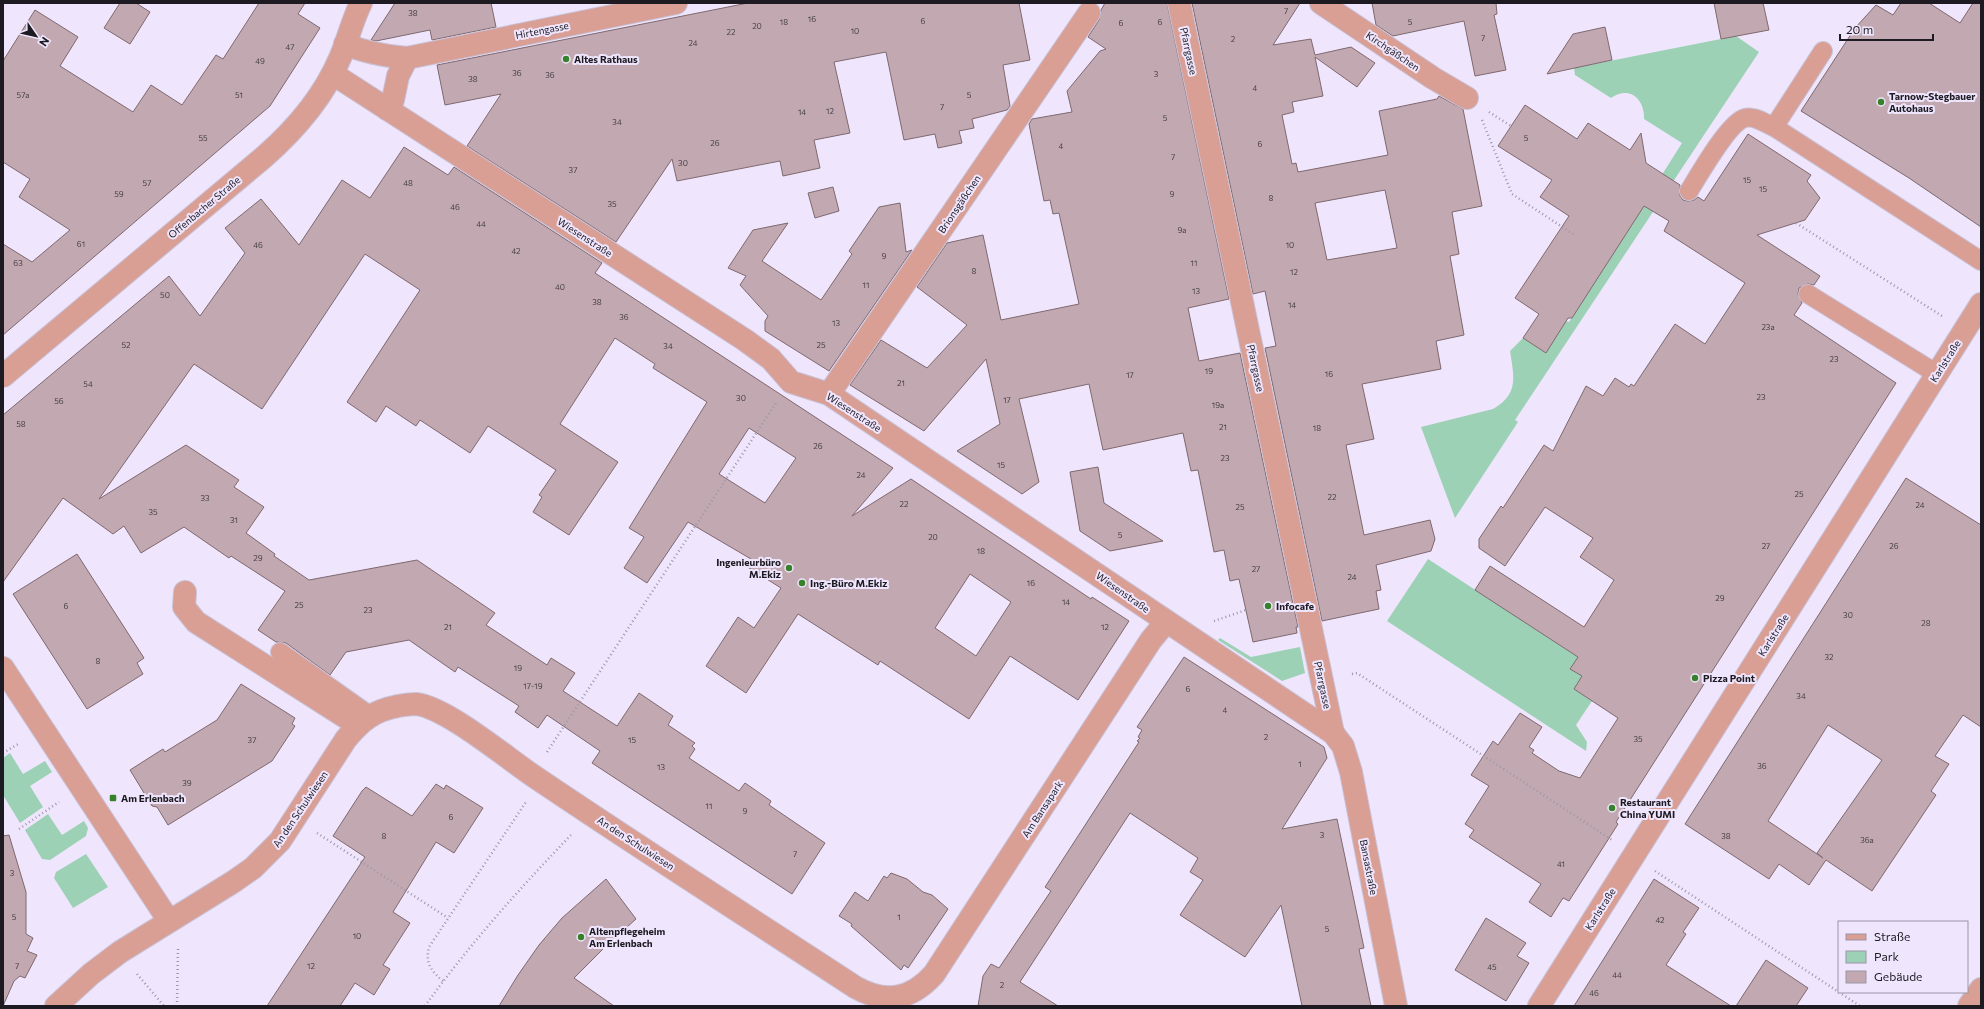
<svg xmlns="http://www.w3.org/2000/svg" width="1984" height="1009" font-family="Commissioner,sans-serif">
  <rect width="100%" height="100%" fill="#efe6fd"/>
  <g fill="#9cd1b6">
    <path d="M1736,36L1759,52L1515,420L1518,422L1455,518L1421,427L1493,409C1519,394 1514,377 1510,351L1523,338L1546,353L1566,321L1569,322L1682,143L1644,119C1645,99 1629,85 1611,98L1575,75L1574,68Z"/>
    <path d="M1428,559L1578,657L1570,669L1582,676L1574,689L1592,701L1576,725L1587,742L1586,751L1387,621Z"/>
    <path d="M1220,638L1251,657L1300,647L1305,673L1282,681L1218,640Z"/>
    <path d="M10,753L23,774L45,761L52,772L30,786L43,807L20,823L3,795V758Z"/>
    <path d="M48,814L62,835L84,821L88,828L86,836L50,860L42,859L25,830Z"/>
    <path d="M86,854L108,887L73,908L54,878L56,872Z"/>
  </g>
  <g fill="#c2a9b1" stroke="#7f686f" fill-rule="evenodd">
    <path d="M120,3H136L150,12L130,44L104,28Z"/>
    <path d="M259,3H305L298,14L320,28L270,106L3,335V244L32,262L70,230L19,197L30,179L3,162V61L35,10L78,37L60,66L133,112L151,85L182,105L216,55L223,59Z"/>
    <path d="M395,3H491L496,27L432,40L430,30L376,41L371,40Z"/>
    <path d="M748,3H1019L1030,60L1003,65L1010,106L1007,110L972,119L974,128L959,131L962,143L938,148L935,134L904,140L886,52L834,62L850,133L814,140L820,168L783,176L780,161L677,181L672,159L616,242L467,146L501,94L445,105L437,65Z"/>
    <path d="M1105,3H1167L1229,299L1188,308L1199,361L1240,353L1298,627H1296L1297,633L1253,642L1239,579L1230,581L1224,550L1214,552L1198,470L1191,471L1183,433L1103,450L1089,384L1019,399L1039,482L1022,494L957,451L1000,424L986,359L924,431L850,385L881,340L927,368L967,325L917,287L947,243L983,235L1001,320L1079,304L1059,213L1053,214L1050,200L1044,201L1029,124L1032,119L1072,112L1067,91L1100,51L1106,49L1088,37L1099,20L1101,10Z"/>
    <path d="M1192,3H1300L1273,45L1311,39L1315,55L1351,47L1375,63L1357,87L1315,57L1323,96L1292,102L1294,112L1282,115L1292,164L1296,163L1298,172L1388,155L1379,111L1437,99L1439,96L1463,109L1482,206L1452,212L1459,254L1450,256L1464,335L1436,341L1441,369L1362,384L1374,439L1346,445L1364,535L1430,520L1435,539L1431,551L1376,565L1381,590L1376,591L1379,609L1322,621L1265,348L1276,346L1265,291L1253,294ZM1385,190L1397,248L1327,260L1315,203Z"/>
    <path d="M1372,3H1496L1497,14L1494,15L1506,70L1475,76L1464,21L1393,36L1376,25Z"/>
    <path d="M1714,3H1763L1769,30L1721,39Z"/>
    <path d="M1901,3H1929L1960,23L1973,3H1981V227L1909,178L1801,111L1855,28L1876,5L1893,15Z"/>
    <path d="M1605,27L1612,60L1547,74L1573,34Z"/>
    <path d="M1525,105L1577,139L1588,123L1630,150L1641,133L1646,163L1680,185V196L1683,200L1688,201L1694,200L1698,197L1704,201L1748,134L1811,175L1807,181L1820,198L1805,220L1757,235L1820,276L1814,285L1808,284L1799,288L1798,294L1802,303L1794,315L1896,383L1616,822L1618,824L1569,901L1563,898L1551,917L1529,902L1541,884L1469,837L1474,830L1465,824L1489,786L1471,775L1493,741L1498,745L1520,713L1542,727L1529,747L1534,750L1532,753L1559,771L1580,778L1618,718L1574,689L1582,676L1570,669L1578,657L1475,590L1490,566L1584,627L1614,580L1580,557L1593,538L1545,507L1505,566L1479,548V539L1501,506L1503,508L1544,445L1553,451L1586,386L1603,396L1615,378L1629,387L1631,384L1634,386L1675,324L1705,344L1745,283L1664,231L1669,221L1644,206L1572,318H1568L1546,353L1523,338L1539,314L1515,298L1569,216L1540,197L1552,180L1498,146Z"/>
    <path d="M404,147L448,175L454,167L602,263L595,273L893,468L852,516L911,479L1091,599L1092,597L1129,621L1078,700L1010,656L969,719L880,661L878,665L798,614L746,693L706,666L738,617L754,628L781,588L746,566L751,559L688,522L647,583L624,568L644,537L629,528L707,402L653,368L655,364L615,338L560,424L618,462L569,535L533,512L542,497L539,495L556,470L488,426L470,453L420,420L416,426L386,406L376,422L347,402L420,290L365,254L262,409L194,364L99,499L186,445L239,480L234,487L264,507L246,533L275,554L274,556L309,580L417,560L495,613L486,625L547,665L551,658L575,673L563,691L617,726L639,693L673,716L668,725L695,743L692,746L695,749L689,758L739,791L745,783L771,801L769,805L825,843L792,894L592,763L600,751L547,715L538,728L515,712L519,706L458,667L455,672L409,640L346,652L330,675L286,643L276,642L258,630L285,591L231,556L229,558L184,527L141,553L124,526L113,534L63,498L3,582V415L169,276L200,316L245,253L225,228L261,199L299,245L342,180L370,198ZM749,428L796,458L765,503L719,474ZM970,574L1011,602L976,656L935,628Z"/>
    <path d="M833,187L839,211L815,218L808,193Z"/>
    <path d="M900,203L906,252L912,250L829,371L765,331V321L768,316L740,285L746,276L728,268L753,230L788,223L762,261L821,300L852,254L849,251L879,207Z"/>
    <path d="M1098,467L1104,503L1163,541L1110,551L1080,531L1070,472Z"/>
    <path d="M1906,478L1981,525V727L1963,715L1935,756L1949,764L1931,791L1936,795L1872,891L1826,860L1809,885L1779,864L1769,879L1685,824ZM1828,725L1882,760L1817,853L1823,858L1768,821Z"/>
    <path d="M77,554L144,658L137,663L143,674L87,709L13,594Z"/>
    <path d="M1184,657L1324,747L1327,758L1282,829L1337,819L1364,948L1359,949L1371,1006H1302L1281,905L1245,957L1180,915L1203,880L1190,872L1198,858L1130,813L1020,982L1058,1006H978L983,976L991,964L999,968L1051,891L1045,887L1139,742L1137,741L1140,738L1138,737L1142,730L1137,727Z"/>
    <path d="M241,684L295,718L292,724L295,726L272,761L168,825L157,807L152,806L130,770L163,749L165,752L217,720Z"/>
    <path d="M436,784L444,789L446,785L483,808L454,853L436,842L393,912L410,923L383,965L390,969L374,995L355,983L340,1006H267L365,857L333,836L362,791L366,787L412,816Z"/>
    <path d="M9,835L26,892V934L33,938L27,951L37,955L25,978L20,976L14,981L3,1006V836Z"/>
    <path d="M891,873L907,879L923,892L932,895L948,909L908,968L904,965L901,970L851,926L852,924L839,916L855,892L868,901L884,876L887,878Z"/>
    <path d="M606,879L636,919L609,943L574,978L614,1006H499L518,975L539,945L562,918Z"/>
    <path d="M1654,879L1699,908L1683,932L1686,934L1666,965L1731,1006H1574Z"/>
    <path d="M1486,918L1526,943L1517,956L1529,963L1506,1001L1455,970Z"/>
    <path d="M1766,960L1808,988L1796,1006H1736Z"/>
  </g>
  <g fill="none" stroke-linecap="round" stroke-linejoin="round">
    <g stroke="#c9c1d6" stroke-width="20">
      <g id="service">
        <path d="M1774,127L1823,51"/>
        <path d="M1689,191C1699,175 1729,122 1745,118C1754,115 1766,124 1774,127L1981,261"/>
        <path d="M1808,294L1937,374"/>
        <path d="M280,652L369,715"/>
      </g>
    </g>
    <g stroke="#c9c1d6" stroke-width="24">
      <g id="minor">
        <path d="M1179,3L1333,733"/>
        <path d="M1321,3L1433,78L1467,98"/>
        <path d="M345,44C366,53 385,56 407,58L676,3"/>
        <path d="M333,74L745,340L771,359L791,382L829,394C997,507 1164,621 1333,733L1343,746L1351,772L1396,1006"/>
        <path d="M387,109L393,100L398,76L407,58"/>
        <path d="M829,394L1089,13"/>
        <path d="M185,592L184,607L196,622L358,725"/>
        <path d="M3,668L169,921"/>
        <path d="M56,1006L91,974L120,952L233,882L253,868L280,841L346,739C362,720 373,711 398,706C404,705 411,704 416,704C446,707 508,759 535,777C640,848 748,917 855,987C885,1004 911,1000 934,974L1151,640L1166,622"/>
        <path d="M1969,1006L1981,989"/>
      </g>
    </g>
    <g stroke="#c9c1d6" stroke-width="24">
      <g id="tertiary">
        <path d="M3,376L264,157C296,129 323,98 340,58C348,40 352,21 361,3"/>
        <path d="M1539,1006L1981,304"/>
      </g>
    </g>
    <g stroke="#9e97a8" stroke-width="2.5" stroke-dasharray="1 3" stroke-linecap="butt">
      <path d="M1489,112L1511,126"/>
      <path d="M1482,120L1512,194L1573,234"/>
      <path d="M1796,223L1942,316"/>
      <path d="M1214,621L1246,610"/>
      <path d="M1352,674L1357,673L1612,840"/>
      <path d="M547,752L776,403"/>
      <path d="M3,753L20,743"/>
      <path d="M19,829L59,802"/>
      <path d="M317,833L448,918"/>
      <path d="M1655,871L1860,1006"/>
      <path d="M137,974L164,1006"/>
      <path d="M443,981C431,971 425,963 429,947L526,802"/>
      <path d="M177,1006L178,948"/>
      <path d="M425,1006C469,945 519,889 571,835"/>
    </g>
    <use href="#service" stroke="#d99e94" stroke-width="18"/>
    <use href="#minor" stroke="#d99e94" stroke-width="22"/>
    <use href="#tertiary" stroke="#d99e94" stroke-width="22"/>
  </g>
  <g fill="#36822a" stroke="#efe6fd" stroke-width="1.5">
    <circle cx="566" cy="59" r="4"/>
    <circle cx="1881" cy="102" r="4"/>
    <circle cx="789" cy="568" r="4"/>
    <circle cx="802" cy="583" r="4"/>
    <circle cx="1268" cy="606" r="4"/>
    <circle cx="1695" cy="678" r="4"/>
    <rect x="109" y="794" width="8" height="8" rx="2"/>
    <circle cx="1612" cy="808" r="4"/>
    <circle cx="581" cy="937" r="4"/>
  </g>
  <g text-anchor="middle" stroke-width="4" stroke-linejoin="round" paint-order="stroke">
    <g font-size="8" fill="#463e46">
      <text x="1286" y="14">7</text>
      <text x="413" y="16">38</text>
      <text x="812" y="22">16</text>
      <text x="923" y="24">6</text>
      <text x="784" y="25">18</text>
      <text x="1160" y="25">6</text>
      <text x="1410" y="25">5</text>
      <text x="1121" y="26">6</text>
      <text x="757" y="29">20</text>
      <text x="855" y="34">10</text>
      <text x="731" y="35">22</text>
      <text x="1483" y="41">7</text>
      <text x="1233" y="42">2</text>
      <text x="693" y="46">24</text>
      <text x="290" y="50">47</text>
      <text x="260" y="64">49</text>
      <text x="517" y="76">36</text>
      <text x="1156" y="77">3</text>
      <text x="550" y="78">36</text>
      <text x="473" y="82">38</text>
      <text x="1255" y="91">4</text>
      <text x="23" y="98">57a</text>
      <text x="239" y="98">51</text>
      <text x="969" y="98">5</text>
      <text x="942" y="110">7</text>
      <text x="830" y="114">12</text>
      <text x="802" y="115">14</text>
      <text x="1165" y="121">5</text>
      <text x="617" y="125">34</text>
      <text x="203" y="141">55</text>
      <text x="1526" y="141">5</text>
      <text x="715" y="146">26</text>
      <text x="1260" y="147">6</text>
      <text x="1061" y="149">4</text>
      <text x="1173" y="160">7</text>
      <text x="683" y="166">30</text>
      <text x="573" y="173">37</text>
      <text x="1747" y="183">15</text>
      <text x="147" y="186">57</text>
      <text x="408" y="186">48</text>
      <text x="1763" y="192">15</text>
      <text x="119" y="197">59</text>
      <text x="1172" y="197">9</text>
      <text x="1271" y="201">8</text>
      <text x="612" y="207">35</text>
      <text x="455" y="210">46</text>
      <text x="481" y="227">44</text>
      <text x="1182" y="233">9a</text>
      <text x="81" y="247">61</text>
      <text x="258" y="248">46</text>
      <text x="1290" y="248">10</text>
      <text x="516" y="254">42</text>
      <text x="884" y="259">9</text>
      <text x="18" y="266">63</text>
      <text x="1194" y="266">11</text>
      <text x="974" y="274">8</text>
      <text x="1294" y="275">12</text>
      <text x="866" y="288">11</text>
      <text x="560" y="290">40</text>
      <text x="1196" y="294">13</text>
      <text x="165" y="298">50</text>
      <text x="597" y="305">38</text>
      <text x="1292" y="308">14</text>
      <text x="624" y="320">36</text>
      <text x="836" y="326">13</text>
      <text x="1768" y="330">23a</text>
      <text x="126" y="348">52</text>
      <text x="821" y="348">25</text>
      <text x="668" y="349">34</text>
      <text x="1834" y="362">23</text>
      <text x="1209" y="374">19</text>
      <text x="1329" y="377">16</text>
      <text x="1130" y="378">17</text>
      <text x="901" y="386">21</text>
      <text x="88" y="387">54</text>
      <text x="1761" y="400">23</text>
      <text x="741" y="401">30</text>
      <text x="1007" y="403">17</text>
      <text x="59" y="404">56</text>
      <text x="1218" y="408">19a</text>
      <text x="21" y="427">58</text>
      <text x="1223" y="430">21</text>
      <text x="1317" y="431">18</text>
      <text x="818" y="449">26</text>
      <text x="1225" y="461">23</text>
      <text x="1001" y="468">15</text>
      <text x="861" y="478">24</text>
      <text x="1799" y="497">25</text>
      <text x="1332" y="500">22</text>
      <text x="205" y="501">33</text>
      <text x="904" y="507">22</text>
      <text x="1920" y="508">24</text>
      <text x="1240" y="510">25</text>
      <text x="153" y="515">35</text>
      <text x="234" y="523">31</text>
      <text x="1120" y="538">5</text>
      <text x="933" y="540">20</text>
      <text x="1766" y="549">27</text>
      <text x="1894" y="549">26</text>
      <text x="981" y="554">18</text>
      <text x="258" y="561">29</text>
      <text x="1256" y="572">27</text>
      <text x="1352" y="580">24</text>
      <text x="1031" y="586">16</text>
      <text x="1720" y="601">29</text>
      <text x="1066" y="605">14</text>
      <text x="299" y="608">25</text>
      <text x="66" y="609">6</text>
      <text x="368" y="613">23</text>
      <text x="1848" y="618">30</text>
      <text x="1926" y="626">28</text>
      <text x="448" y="630">21</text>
      <text x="1105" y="630">12</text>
      <text x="1829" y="660">32</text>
      <text x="98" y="664">8</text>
      <text x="518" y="671">19</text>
      <text x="533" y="689">17-19</text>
      <text x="1188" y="692">6</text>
      <text x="1801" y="699">34</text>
      <text x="1225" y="713">4</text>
      <text x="1266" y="740">2</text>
      <text x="1638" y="742">35</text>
      <text x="252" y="743">37</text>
      <text x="632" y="743">15</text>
      <text x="1300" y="767">1</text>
      <text x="1762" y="769">36</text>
      <text x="661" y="770">13</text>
      <text x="187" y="786">39</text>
      <text x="709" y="809">11</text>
      <text x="745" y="814">9</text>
      <text x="451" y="820">6</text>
      <text x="1322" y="838">3</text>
      <text x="384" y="839">8</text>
      <text x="1726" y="839">38</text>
      <text x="1867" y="843">36a</text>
      <text x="795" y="857">7</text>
      <text x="1561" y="867">41</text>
      <text x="12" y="876">3</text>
      <text x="14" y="920">5</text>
      <text x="899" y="920">1</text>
      <text x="1660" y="923">42</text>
      <text x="1327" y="932">5</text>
      <text x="357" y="939">10</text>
      <text x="17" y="969">7</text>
      <text x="311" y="969">12</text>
      <text x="1492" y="970">45</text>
      <text x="1617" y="978">44</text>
      <text x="1002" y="988">2</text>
      <text x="1594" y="996">46</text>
    </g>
    <g font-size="10" fill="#1d1a22" stroke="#efe6fd">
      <text transform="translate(542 30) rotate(-11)" y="4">Hirtengasse</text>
      <text transform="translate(1189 51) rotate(78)" y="4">Pfarrgasse</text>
      <text transform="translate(1393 51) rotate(34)" y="4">Kirchgäßchen</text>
      <text transform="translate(959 204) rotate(-56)" y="4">Brionsgäßchen</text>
      <text transform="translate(204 207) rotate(-40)" y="4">Offenbacher Straße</text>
      <text transform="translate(585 237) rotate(33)" y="4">Wiesenstraße</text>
      <text transform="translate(1945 361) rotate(-58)" y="4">Karlstraße</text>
      <text transform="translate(1256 368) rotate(78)" y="4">Pfarrgasse</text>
      <text transform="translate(854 412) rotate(33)" y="4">Wiesenstraße</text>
      <text transform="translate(1123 592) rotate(35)" y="4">Wiesenstraße</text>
      <text transform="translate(1773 635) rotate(-58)" y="4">Karlstraße</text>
      <text transform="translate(1323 685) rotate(78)" y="4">Pfarrgasse</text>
      <text transform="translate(300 809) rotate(-56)" y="4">An den Schulwiesen</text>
      <text transform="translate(1042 809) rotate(-57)" y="4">Am Bansapark</text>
      <text transform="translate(636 843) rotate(33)" y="4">An den Schulwiesen</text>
      <text transform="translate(1369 867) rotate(79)" y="4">Bansastraße</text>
      <text transform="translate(1600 909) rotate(-58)" y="4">Karlstraße</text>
    </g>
    <g font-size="10" font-weight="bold" fill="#1d1a22" stroke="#efe6fd" text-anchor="start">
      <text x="574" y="63">Altes Rathaus</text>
      <text x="1889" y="100">Tarnow-Stegbauer<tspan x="1889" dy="12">Autohaus</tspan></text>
      <text x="781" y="566" text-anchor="end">Ingenieurbüro<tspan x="781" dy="12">M.Ekiz</tspan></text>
      <text x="810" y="587">Ing.-Büro M.Ekiz</text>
      <text x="1276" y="610">Infocafe</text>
      <text x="1703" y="682">Pizza Point</text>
      <text x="121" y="802">Am Erlenbach</text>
      <text x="1620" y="806">Restaurant<tspan x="1620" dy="12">China YUMI</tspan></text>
      <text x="589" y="935">Altenpflegeheim<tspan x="589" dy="12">Am Erlenbach</tspan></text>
    </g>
  </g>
  <rect width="1984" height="1009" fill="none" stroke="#1d1a22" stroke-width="8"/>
  <rect x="1838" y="921" width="130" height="72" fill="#efe6fd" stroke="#9b94a5"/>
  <rect x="1846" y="934" width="20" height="6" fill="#d99e94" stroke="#9b94a5"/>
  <text x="1874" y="941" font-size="12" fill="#1d1a22">Straße</text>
  <rect x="1846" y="951" width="20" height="12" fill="#9cd1b6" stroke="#9b94a5"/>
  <text x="1874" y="961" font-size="12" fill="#1d1a22">Park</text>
  <rect x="1846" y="971" width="20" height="12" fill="#c2a9b1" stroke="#9b94a5"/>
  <text x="1874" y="981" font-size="12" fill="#1d1a22">Gebäude</text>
  <g transform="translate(36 36) rotate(124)" stroke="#efe6fd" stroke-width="3" paint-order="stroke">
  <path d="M0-3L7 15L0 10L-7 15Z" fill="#1d1a22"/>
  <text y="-6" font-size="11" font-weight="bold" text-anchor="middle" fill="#1d1a22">N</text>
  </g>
  <path d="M1840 34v6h93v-6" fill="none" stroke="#1d1a22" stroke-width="2"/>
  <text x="1846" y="34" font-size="12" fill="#1d1a22" stroke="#efe6fd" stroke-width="3" paint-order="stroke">20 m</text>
</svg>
